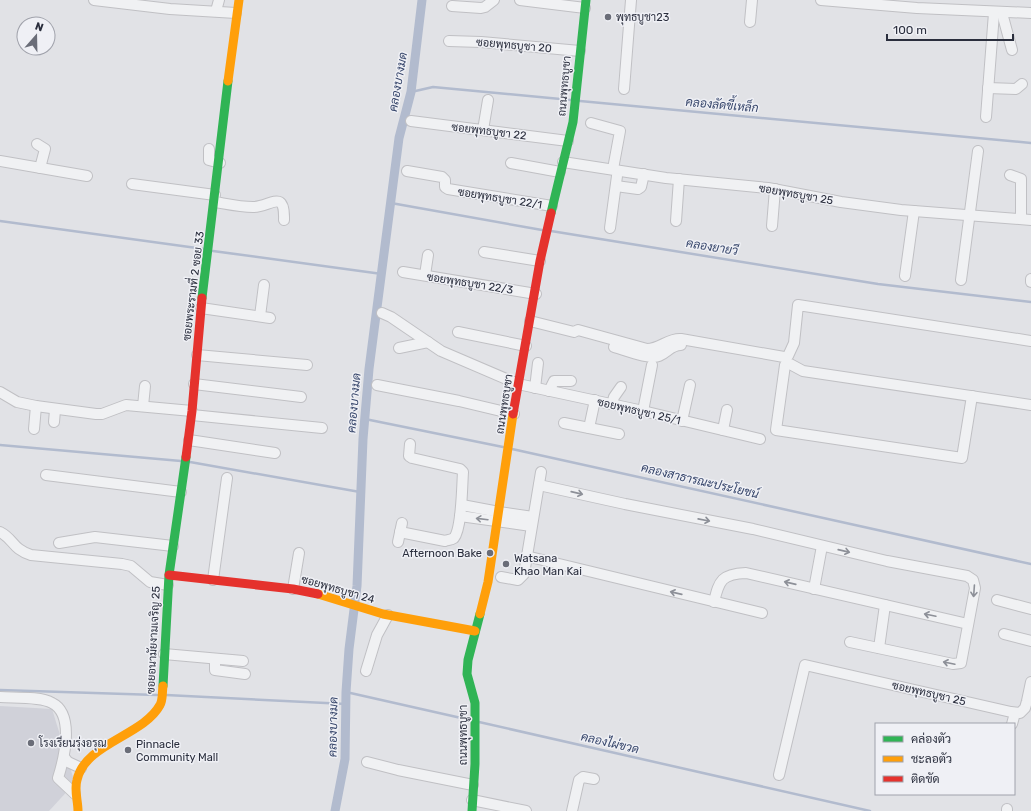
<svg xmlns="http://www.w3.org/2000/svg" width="1031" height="811" font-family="Rubik,Sarabun,sans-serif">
  <rect width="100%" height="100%" fill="#e1e2e6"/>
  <path fill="#d0d1d9" d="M0,706L52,709L73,777L72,786L49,811H0Z"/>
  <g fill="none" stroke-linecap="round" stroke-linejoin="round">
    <g stroke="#b2bbce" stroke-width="2.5">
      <path d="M411,92L433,87L571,100"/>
      <path d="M580,101L1031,143"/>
      <path d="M391,203L542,230"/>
      <path d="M0,221L204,249"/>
      <path d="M551,231L878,284L1031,302"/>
      <path d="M213,251L382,274"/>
      <path d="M365,419L503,447"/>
      <path d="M0,445L181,461"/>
      <path d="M512,449L1031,564"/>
      <path d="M190,462L360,492"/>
      <path d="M0,690L157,695"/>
      <path d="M346,692L470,720"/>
      <path d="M166,695L346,704"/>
      <path d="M479,722L870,811"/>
    </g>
    <path stroke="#b2bbce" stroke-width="9" d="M335,811L345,759L346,692L349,649L357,586L363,439L369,369L399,138L411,92L422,0"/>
    <g stroke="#c0c0c4" stroke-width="12">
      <g id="street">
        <path d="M94,0L170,9L236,13"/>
        <path d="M520,0L585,8"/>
        <path d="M821,0L917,8L1031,13"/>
        <path d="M452,6L481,8L485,7L494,0"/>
        <path d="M216,11L219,0"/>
        <path d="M1002,13L1012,50"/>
        <path d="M750,22L752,0"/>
        <path d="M449,41L481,42L580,51"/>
        <path d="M988,88L1016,89L1022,84"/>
        <path d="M624,89L631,0"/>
        <path d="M986,117L994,13"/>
        <path d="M411,121L568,141"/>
        <path d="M591,123L620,131L613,169"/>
        <path d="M483,130L488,100"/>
        <path d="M37,144L45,149L40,168"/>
        <path d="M209,149V160L220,163"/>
        <path d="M0,161L87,176"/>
        <path d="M563,162L666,178L768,188L841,202L901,210L1031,220"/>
        <path d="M511,163L560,172"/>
        <path d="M407,171L442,177L445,180V187L448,189L552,206"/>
        <path d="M1010,175L1021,179V219"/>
        <path d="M132,184L215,195"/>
        <path d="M616,186L638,189L641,187L644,174"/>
        <path d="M215,202C227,204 240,207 253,207C270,207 285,188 284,220"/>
        <path d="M676,221L679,179"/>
        <path d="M772,226L775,189"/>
        <path d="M610,228L617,176"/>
        <path d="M484,252L540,261"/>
        <path d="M403,272L536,294"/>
        <path d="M425,275L428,255"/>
        <path d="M905,276L914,211"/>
        <path d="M961,280L978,151"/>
        <path d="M1031,282V279"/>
        <path d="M201,308L270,318"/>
        <path d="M382,313L391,317L441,351L518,384L643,411L760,439"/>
        <path d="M260,316L264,285"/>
        <path d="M530,321L574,332L578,330L647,349C660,349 668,338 681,339L784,357"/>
        <path d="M458,332L526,346"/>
        <path d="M614,347C625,350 650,360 659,356C668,352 671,345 681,345"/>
        <path d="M399,348L428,342"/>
        <path d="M197,355L307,365"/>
        <path d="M788,356L794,343L798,305L1031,341"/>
        <path d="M790,364L803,371L1031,405"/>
        <path d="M785,365L776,430L962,458L972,396"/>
        <path d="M194,384L301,397"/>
        <path d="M377,385L459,401L514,414"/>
        <path d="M535,388L538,363"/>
        <path d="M549,391L554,381H571"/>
        <path d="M0,392L17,402L36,406L96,414H102L126,405L192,411"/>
        <path d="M612,404L614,397L621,387"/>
        <path d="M143,406L145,386"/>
        <path d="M643,411L652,365"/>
        <path d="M192,415L322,428"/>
        <path d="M682,421L690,385"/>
        <path d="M54,422L55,410"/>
        <path d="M564,423L619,434"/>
        <path d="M589,428L595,400"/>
        <path d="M34,429L36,406"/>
        <path d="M723,430L727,410"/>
        <path d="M189,440L275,453"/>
        <path d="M46,475L181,492"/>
        <path d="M539,485L625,504L753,529L887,561L967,576L973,580L975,588L961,663L953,664L850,642"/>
        <path d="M462,505L499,512L533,517"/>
        <path d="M460,516L531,526"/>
        <path d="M0,532C14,539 12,549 31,555L122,564L131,566L150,582L168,585"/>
        <path d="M400,532L445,541C448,540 451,540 454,538C462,528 462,485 463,472L460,469L412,458L409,456L410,444"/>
        <path d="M398,542L402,523"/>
        <path d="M59,543L95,537L173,546"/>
        <path d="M526,556L762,613"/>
        <path d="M501,577L518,580L524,574L541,472"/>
        <path d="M213,580L227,478"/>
        <path d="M293,589L299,553"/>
        <path d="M814,589L822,546"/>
        <path d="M997,600L1031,609"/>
        <path d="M714,602C719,580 722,574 746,573L968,624"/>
        <path d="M1004,634L1031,641"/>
        <path d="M879,648L885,605"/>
        <path d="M164,654L243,661"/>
        <path d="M215,659V670L245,674"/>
        <path d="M366,671L377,635L388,615"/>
        <path d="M0,697C14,698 40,696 52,703C75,714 64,759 58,778L75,794"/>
        <path d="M1012,724L1015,713"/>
        <path d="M64,757L68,762L81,768"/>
        <path d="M367,762L398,770L473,785"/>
        <path d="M779,775L805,665L1011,712L1020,713L1025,708L1027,701L1031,682"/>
        <path d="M472,800L526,811"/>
        <path d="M572,811L579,780L583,777L594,779"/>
        <path d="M1007,811V809"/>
      </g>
    </g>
    <use href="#street" stroke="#f0f1f3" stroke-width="10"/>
    <g stroke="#30b455" stroke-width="9">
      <path d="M551,213L573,122L586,0"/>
      <path d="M202,298L228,81"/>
      <path d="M163,686L169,575L186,457"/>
      <path d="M472,811L475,764V703L467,674L468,660L480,614"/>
    </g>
    <g stroke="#ff9f0a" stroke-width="9">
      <path d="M228,81L239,0"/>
      <path d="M318,594L383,614L475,631"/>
      <path d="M480,614L488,582L513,414"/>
      <path d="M78,811C78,801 74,790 77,780C85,743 143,736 160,705C163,700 162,692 163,686"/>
    </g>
    <g stroke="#e5322d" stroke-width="9">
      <path d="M513,414L540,261L551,213"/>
      <path d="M186,457L192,411L202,298"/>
      <path d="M169,575L293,589L318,594"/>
    </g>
  </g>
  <defs><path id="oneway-shaft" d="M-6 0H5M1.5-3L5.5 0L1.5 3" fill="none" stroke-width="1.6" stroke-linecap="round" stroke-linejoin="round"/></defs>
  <g stroke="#8d9098">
    <use href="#oneway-shaft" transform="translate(577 493) rotate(13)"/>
    <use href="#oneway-shaft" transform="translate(482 519) rotate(-173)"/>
    <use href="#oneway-shaft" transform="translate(704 520) rotate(11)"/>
    <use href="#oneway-shaft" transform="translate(844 551) rotate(13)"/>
    <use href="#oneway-shaft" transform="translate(790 583) rotate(-167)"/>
    <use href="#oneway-shaft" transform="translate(974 591) rotate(94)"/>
    <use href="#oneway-shaft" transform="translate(676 593) rotate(-167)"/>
    <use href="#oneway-shaft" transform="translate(930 615) rotate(-168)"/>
    <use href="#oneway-shaft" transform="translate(949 663) rotate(-168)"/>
  </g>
  <g fill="#6a6d78" stroke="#eff0f5" stroke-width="1.5">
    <circle cx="608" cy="17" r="4"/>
    <circle cx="490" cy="553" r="4"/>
    <circle cx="506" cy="564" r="4"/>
    <circle cx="31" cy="743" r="4"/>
    <circle cx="128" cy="750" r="4"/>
  </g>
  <g text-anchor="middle" stroke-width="3" stroke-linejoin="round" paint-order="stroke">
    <g font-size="11" fill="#2a2e3d" stroke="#eff0f5" text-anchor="start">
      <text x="616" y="21">พุทธบูชา23</text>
      <text x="482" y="557" text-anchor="end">Afternoon Bake</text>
      <text x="514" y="562">Watsana<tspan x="514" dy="13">Khao Man Kai</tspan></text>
      <text x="39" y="747">โรงเรียนรุ่งอรุณ</text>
      <text x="136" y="748">Pinnacle<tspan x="136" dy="13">Community Mall</tspan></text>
    </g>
    <g font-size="11" fill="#2a2e3d" stroke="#eff0f5">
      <text transform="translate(514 45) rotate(5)" y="4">ซอยพุทธบูชา 20</text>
      <text transform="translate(564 86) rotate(-85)" y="4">ถนนพุทธบูชา</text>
      <text transform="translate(489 131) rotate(7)" y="4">ซอยพุทธบูชา 22</text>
      <text transform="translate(796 194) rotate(10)" y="4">ซอยพุทธบูชา 25</text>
      <text transform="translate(500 198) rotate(9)" y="4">ซอยพุทธบูชา 22/1</text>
      <text transform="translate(470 283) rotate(9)" y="4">ซอยพุทธบูชา 22/3</text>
      <text transform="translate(193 286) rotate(-83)" y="4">ซอยพระรามที่ 2 ซอย 33</text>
      <text transform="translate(504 404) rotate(-81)" y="4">ถนนพุทธบูชา</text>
      <text transform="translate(639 411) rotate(13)" y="4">ซอยพุทธบูชา 25/1</text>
      <text transform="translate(338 589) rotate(16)" y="4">ซอยพุทธบูชา 24</text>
      <text transform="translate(153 640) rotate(-87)" y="4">ซอยอนามัยงามเจริญ 25</text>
      <text transform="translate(929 693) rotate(13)" y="4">ซอยพุทธบูชา 25</text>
      <text transform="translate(463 735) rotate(-90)" y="4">ถนนพุทธบูชา</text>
    </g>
    <g font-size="12" font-style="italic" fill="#38476c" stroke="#eff0f5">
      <text transform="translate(398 82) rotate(-80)" y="4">คลองบางมด</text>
      <text transform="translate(722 105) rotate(5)" y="4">คลองลัดขี้เหล็ก</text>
      <text transform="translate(712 247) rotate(9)" y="4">คลองยายวี</text>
      <text transform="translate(354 403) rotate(-85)" y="4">คลองบางมด</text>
      <text transform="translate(700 481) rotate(13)" y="4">คลองสาธารณะประโยชน์</text>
      <text transform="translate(333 727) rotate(-89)" y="4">คลองบางมด</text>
      <text transform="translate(610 743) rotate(13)" y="4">คลองไผ่ขวด</text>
    </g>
  </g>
  <rect x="875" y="723" width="140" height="72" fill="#eff0f5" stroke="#a0a2ab"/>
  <rect x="883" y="736" width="20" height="6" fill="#30b455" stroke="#a0a2ab"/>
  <text x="911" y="743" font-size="12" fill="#2a2e3d">คล่องตัว</text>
  <rect x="883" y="756" width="20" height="6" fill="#ff9f0a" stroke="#a0a2ab"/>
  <text x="911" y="763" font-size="12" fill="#2a2e3d">ชะลอตัว</text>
  <rect x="883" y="776" width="20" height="6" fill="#e5322d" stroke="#a0a2ab"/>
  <text x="911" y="783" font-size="12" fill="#2a2e3d">ติดขัด</text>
  <g transform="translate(36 36) rotate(20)"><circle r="19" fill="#eff0f5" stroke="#a0a2ab"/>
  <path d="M0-3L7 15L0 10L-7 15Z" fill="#6a6d78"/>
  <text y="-6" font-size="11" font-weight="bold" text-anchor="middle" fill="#2a2e3d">N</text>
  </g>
  <path d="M887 34v6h126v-6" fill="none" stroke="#2a2e3d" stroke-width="2"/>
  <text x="893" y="34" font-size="12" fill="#2a2e3d" stroke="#eff0f5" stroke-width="3" paint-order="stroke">100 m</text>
</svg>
